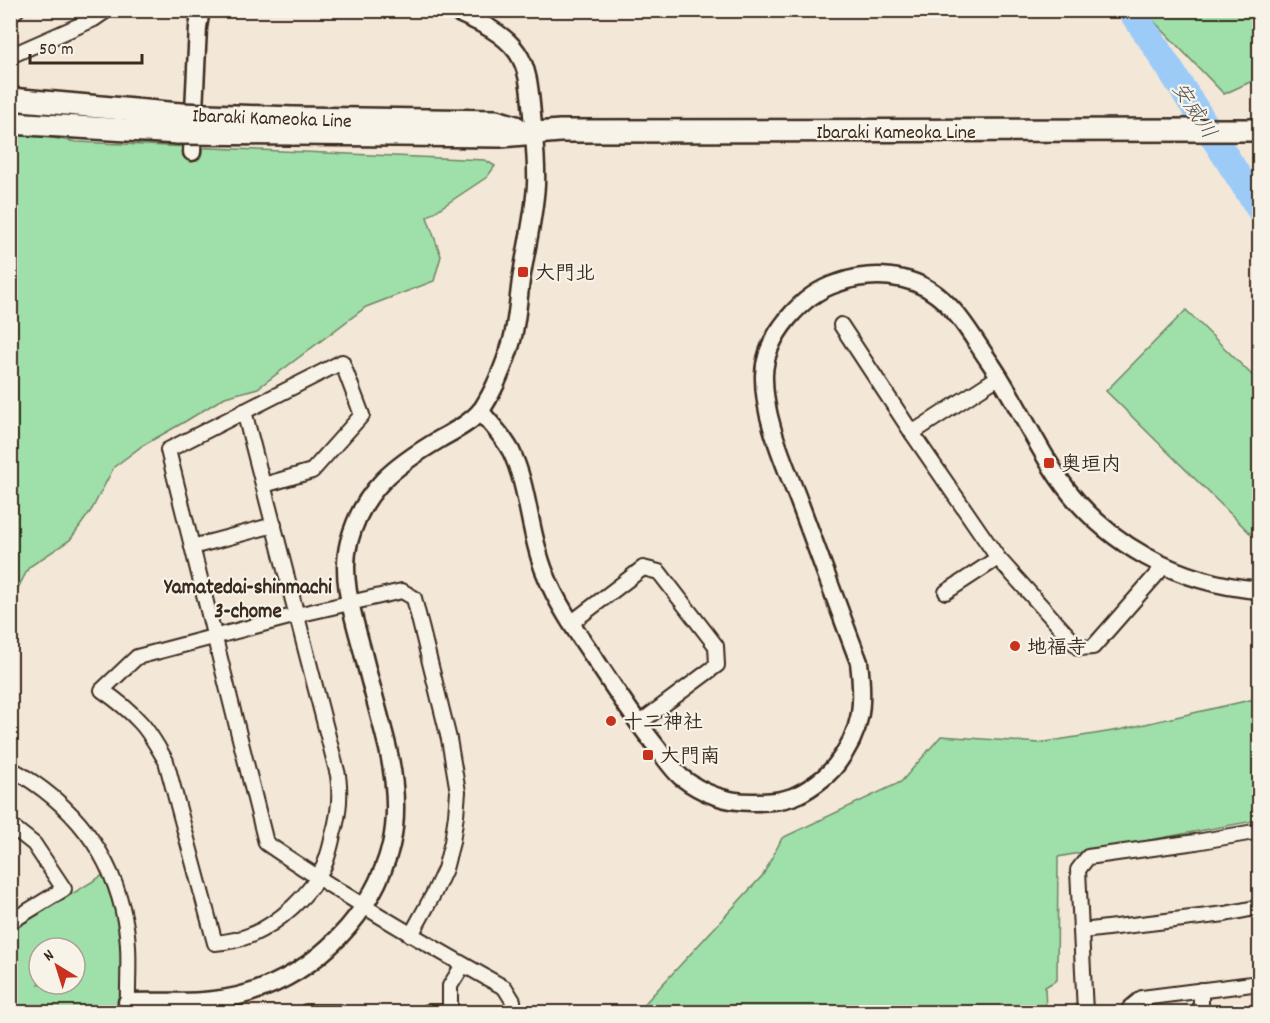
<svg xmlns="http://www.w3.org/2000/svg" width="1270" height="1023" font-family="Dekko,'Klee One',sans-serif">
  <rect width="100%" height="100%" fill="#f3e7d7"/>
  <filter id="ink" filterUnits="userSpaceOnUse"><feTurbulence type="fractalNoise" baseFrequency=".0167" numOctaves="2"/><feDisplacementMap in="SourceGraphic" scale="12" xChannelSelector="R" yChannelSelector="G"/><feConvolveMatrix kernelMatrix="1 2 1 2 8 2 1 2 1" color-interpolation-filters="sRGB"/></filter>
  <g filter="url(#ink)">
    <g fill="#9fdfa9" stroke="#6d8464" stroke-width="1.5" fill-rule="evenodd">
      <path d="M1144,11H1259V78L1224,94Z"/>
      <path d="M11,131L77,142L485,160L495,166L487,177L427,217L441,256L434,281L366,307L258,388L225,397L186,421L142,446L114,467L92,509L70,540L29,567L18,588L11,593Z"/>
      <path d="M1186,310L1259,382V542L1106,391Z"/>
      <path d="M1259,698V820L1058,857L1057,980L1045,987L1046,1012H637L763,875L782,838L901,782L941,736L1039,743L1119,730Z"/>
      <path d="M103,875C110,891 116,907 119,924C124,953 122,983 121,1012H11V931ZM39,948H75V984H39Z"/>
    </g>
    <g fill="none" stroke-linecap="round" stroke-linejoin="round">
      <path stroke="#9dcbf8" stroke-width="27" d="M1130,10L1150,38L1260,210"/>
      <g stroke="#3b2a1e" stroke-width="18">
        <g id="minor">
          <path d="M10,14L17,10"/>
          <path d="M10,56L94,19L107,10"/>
          <path d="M841,325L912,433L998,558L1079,648L1093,647L1164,566"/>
          <path d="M244,411L338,775C341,796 339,815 333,835C331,845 328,856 324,866C311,894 279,923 251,935C239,940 227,942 215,943L166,761C158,748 150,732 139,721C128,709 115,699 102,690L137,657L297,615L402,591L414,598L449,739L458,792L456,815L452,842L445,869L434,893L411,935"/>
          <path d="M912,433L1000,376"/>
          <path d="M264,485L312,471L362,415L342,362L168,450L266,843C343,896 424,943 505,988L513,1001L514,1012"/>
          <path d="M192,547L274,525"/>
          <path d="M946,592L998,558"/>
          <path d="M571,623L643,568L659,572L716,646L717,665L638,724"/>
          <path d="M10,768C71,802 112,851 125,921C131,951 127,982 128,1012"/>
          <path d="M10,825L34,844L64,889L10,922"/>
          <path d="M1082,931L1225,914L1260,907"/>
          <path d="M1201,990V1012"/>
          <path d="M215,1000L216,1012"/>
          <path d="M306,1012H340"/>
          <path d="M428,1012H450"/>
          <path d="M450,1012V986L463,965"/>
          <path d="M1085,1012L1078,870L1088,857L1196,842L1260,831"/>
          <path d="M1131,1012L1130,1008L1142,998L1260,983"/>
        </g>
      </g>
      <g stroke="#3b2a1e" stroke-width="21">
        <g id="tertiary">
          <path d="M192,152L198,27L201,10"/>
          <path d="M480,411C491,424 503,436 511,451C529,488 529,534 545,573C557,604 576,631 595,659C614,688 633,717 655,745C663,755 671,768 681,777C703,794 728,803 756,802C768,802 781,801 792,797C806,792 827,777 836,765C863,730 864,704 859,662C839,610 820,557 800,504C785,464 763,418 764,375C765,336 802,294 838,283C870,272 909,273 937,295C960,313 973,338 989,361C1015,398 1033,440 1058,477C1104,544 1179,584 1260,590"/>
          <path d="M127,1002C167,1001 211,1005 249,993C317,972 373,915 391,845C398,815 395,780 388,749C380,716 370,683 362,649C353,615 340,577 349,542C363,489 396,465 440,439C454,431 472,422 482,409C495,389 504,366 511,344C517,324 518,301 521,280C526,249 534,217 536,185C537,161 534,137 532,114C530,93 529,69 517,52C501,30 476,21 452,10"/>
        </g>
      </g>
      <g stroke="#3b2a1e" stroke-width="26">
        <g id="primary">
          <path d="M10,99L180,114"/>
          <path d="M293,118L496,121L516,127"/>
          <path d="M10,123L178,133"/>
          <path d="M292,134L500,136L560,131L1260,130"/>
        </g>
      </g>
      <use href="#minor" stroke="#f7f3e8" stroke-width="14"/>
      <use href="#tertiary" stroke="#f7f3e8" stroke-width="16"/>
      <use href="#primary" stroke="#f7f3e8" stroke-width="21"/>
      <g stroke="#3b2a1e" stroke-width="26" stroke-linecap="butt">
        <g id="primary-bridge">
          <path d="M180,114L293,118"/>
          <path d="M178,133L292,134"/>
        </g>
      </g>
      <use href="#primary-bridge" stroke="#f7f3e8" stroke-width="21"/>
    </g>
  </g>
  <g fill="#c8321e" stroke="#f7f3e8" stroke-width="2">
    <rect x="517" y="266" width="12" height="12" rx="3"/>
    <rect x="1043" y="457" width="12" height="12" rx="3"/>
    <circle cx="1015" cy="646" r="6"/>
    <circle cx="611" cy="721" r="6"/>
    <rect x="642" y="749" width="12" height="12" rx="3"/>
  </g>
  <g text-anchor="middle" stroke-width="4.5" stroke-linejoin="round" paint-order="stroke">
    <g font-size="20" fill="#3b2a1e" stroke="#f7f3e8">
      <text transform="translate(272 117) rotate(2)" y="7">Ibaraki Kameoka Line</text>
      <text x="896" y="138">Ibaraki Kameoka Line</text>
    </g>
    <g font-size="20" font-weight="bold" fill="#3b2a1e" stroke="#f7f3e8" text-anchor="start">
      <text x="535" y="279">大門北</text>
      <text x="1061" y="470">奥垣内</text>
      <text x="1027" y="653">地福寺</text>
      <text x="623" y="728">十二神社</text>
      <text x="660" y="762">大門南</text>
    </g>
    <g font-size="21" font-style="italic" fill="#545254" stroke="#f7f3e8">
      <text transform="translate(1195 110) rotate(57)" y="7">安威川</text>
    </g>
    <g font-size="21" font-weight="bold" fill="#3b2a1e" stroke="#f7f3e8">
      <text x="248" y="593">Yamatedai-shinmachi<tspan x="248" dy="24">3-chome</tspan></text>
    </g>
  </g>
  <rect width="1270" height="1023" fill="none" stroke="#f7f3e8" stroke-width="36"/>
  <rect x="18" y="18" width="1234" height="987" fill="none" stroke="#3b2a1e" stroke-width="2" filter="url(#ink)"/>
  <g transform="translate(57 966) rotate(322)"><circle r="28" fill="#f7f3e8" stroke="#aca397" stroke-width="1.5"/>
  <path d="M0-4.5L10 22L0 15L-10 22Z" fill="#c8321e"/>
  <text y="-9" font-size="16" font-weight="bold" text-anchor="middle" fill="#3b2a1e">N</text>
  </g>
  <path d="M30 54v9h112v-9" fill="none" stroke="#3b2a1e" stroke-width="3"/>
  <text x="39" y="54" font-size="18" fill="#3b2a1e" stroke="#f7f3e8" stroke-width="4.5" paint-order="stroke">50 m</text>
</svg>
